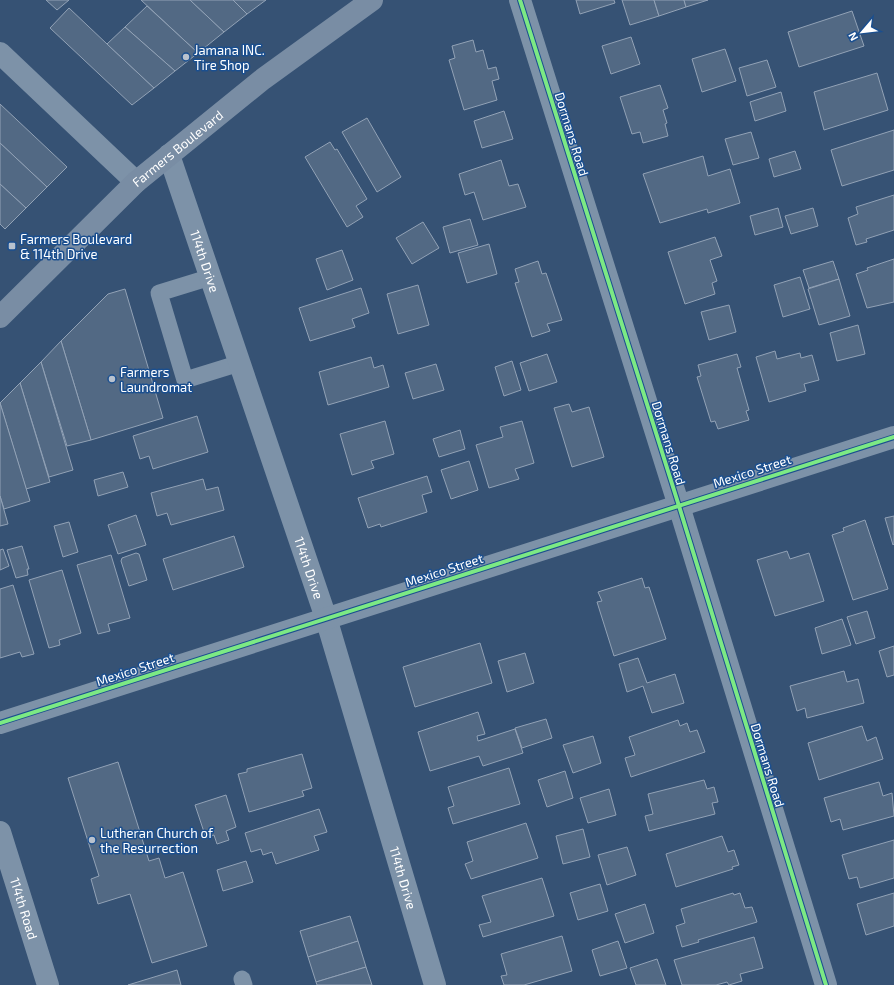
<svg xmlns="http://www.w3.org/2000/svg" width="894" height="985" font-family="'Exo 2',sans-serif">
  <rect width="100%" height="100%" fill="#365274"/>
  <g fill="#526984" stroke="#92a2b6">
    <path d="M46,0H69L57,10Z"/>
    <path d="M141,0H190L224,32L198,53Z"/>
    <path d="M190,0H233L247,14L224,32Z"/>
    <path d="M233,0H266L247,14Z"/>
    <path d="M576,0H614L615,3L580,14Z"/>
    <path d="M622,0H654L659,16L630,25Z"/>
    <path d="M654,0H684L686,7L659,16Z"/>
    <path d="M684,0H708L686,7Z"/>
    <path d="M147,6L198,53L175,71L125,27Z"/>
    <path d="M69,8L107,44L154,88L132,105L50,28Z"/>
    <path d="M852,11L864,46L799,67L788,32Z"/>
    <path d="M125,27L175,71L154,88L107,44Z"/>
    <path d="M631,37L640,64L611,74L602,46Z"/>
    <path d="M473,40L476,52L483,50L488,69L496,67L499,79L492,81L497,100L464,110L449,60L455,58L452,46Z"/>
    <path d="M725,49L736,81L702,92L692,59Z"/>
    <path d="M767,60L776,87L747,96L739,68Z"/>
    <path d="M877,73L888,110L824,130L814,92Z"/>
    <path d="M660,85L668,108L663,110L667,123L665,124L668,136L643,143L640,132L632,134L620,97Z"/>
    <path d="M781,92L786,111L755,121L750,102Z"/>
    <path d="M0,104L67,167L47,187L0,143Z"/>
    <path d="M504,111L513,139L482,148L474,121Z"/>
    <path d="M367,118L401,177L377,192L342,132Z"/>
    <path d="M894,130V170L842,186L831,150Z"/>
    <path d="M751,132L759,158L733,165L725,139Z"/>
    <path d="M330,142L335,150L337,149L367,199L356,206L363,217L347,227L305,157Z"/>
    <path d="M0,143L47,187L26,208L0,184Z"/>
    <path d="M795,151L801,169L774,177L769,159Z"/>
    <path d="M703,156L708,176L730,169L740,203L708,213L707,209L660,223L643,174Z"/>
    <path d="M501,160L509,186L518,184L526,207L483,220L474,192L465,195L459,174Z"/>
    <path d="M0,184L26,208L5,229L0,224Z"/>
    <path d="M894,195V230L866,239L867,242L856,245L848,218L858,214L856,207Z"/>
    <path d="M778,208L783,227L755,235L750,216Z"/>
    <path d="M813,208L818,226L791,234L785,216Z"/>
    <path d="M470,219L478,245L450,253L443,227Z"/>
    <path d="M423,222L439,248L412,264L396,238Z"/>
    <path d="M715,237L722,256L710,260L717,281L712,283L715,294L685,304L668,252Z"/>
    <path d="M489,244L497,274L467,283L458,253Z"/>
    <path d="M342,250L353,280L327,290L316,259Z"/>
    <path d="M894,259V302L867,308L856,274L868,270L867,268Z"/>
    <path d="M538,261L542,274L546,273L562,320L547,324L550,331L532,337L515,283L519,282L515,269Z"/>
    <path d="M833,261L839,279L809,288L803,270Z"/>
    <path d="M800,277L810,309L783,317L774,285Z"/>
    <path d="M839,279L850,316L819,325L808,289Z"/>
    <path d="M418,285L429,325L398,334L387,294Z"/>
    <path d="M361,288L369,313L352,319L355,327L310,341L299,308Z"/>
    <path d="M125,289L163,418L91,440L61,341L108,294Z"/>
    <path d="M729,305L736,332L709,340L701,312Z"/>
    <path d="M858,325L865,354L837,361L830,333Z"/>
    <path d="M61,341L91,440L67,446L41,362Z"/>
    <path d="M775,351L777,359L800,353L801,358L812,355L819,380L804,384L806,391L769,402L756,357Z"/>
    <path d="M547,354L557,382L529,391L520,363Z"/>
    <path d="M737,354L741,367L737,368L749,410L746,411L749,420L718,429L715,421L711,422L697,377L701,376L698,365Z"/>
    <path d="M371,357L374,368L383,365L389,387L328,405L319,372Z"/>
    <path d="M512,361L521,390L504,396L495,367Z"/>
    <path d="M41,362L73,470L49,477L20,383Z"/>
    <path d="M436,364L444,390L413,399L405,373Z"/>
    <path d="M20,383L50,482L26,489L0,403Z"/>
    <path d="M0,403L30,501L4,509L0,496Z"/>
    <path d="M569,404L572,412L589,407L604,457L572,467L554,408Z"/>
    <path d="M197,416L208,452L153,469L149,456L140,459L133,436Z"/>
    <path d="M385,421L394,454L371,461L374,468L352,475L340,434Z"/>
    <path d="M522,421L534,463L515,469L519,479L489,488L476,445L503,437L500,427Z"/>
    <path d="M460,430L465,449L439,457L433,439Z"/>
    <path d="M469,461L478,490L451,499L441,470Z"/>
    <path d="M123,472L128,487L98,496L94,480Z"/>
    <path d="M427,476L432,492L422,495L427,512L381,527L380,524L368,528L358,498Z"/>
    <path d="M203,479L206,490L218,487L224,510L171,525L167,513L157,516L151,493Z"/>
    <path d="M0,496L8,524L0,526Z"/>
    <path d="M136,515L146,545L118,554L108,525Z"/>
    <path d="M894,516V544L893,545L885,518Z"/>
    <path d="M865,520L888,589L853,600L832,535L844,531L843,528Z"/>
    <path d="M69,522L78,552L63,557L54,526Z"/>
    <path d="M234,536L244,567L173,590L163,559Z"/>
    <path d="M22,546L29,569H27L28,575L16,578L7,550Z"/>
    <path d="M3,549L9,566L0,570V550Z"/>
    <path d="M787,551L790,559L809,553L824,601L775,616L757,560Z"/>
    <path d="M136,553L139,554L147,580L129,586L121,561L122,558Z"/>
    <path d="M111,555L130,618L108,624L110,631L98,634L77,565Z"/>
    <path d="M62,570L81,633L59,640L60,645L49,648L29,580Z"/>
    <path d="M642,578L645,588L649,587L666,639L614,656L597,602L602,601L598,592Z"/>
    <path d="M13,585L34,654L22,657L20,652L0,658V589Z"/>
    <path d="M867,611L875,638L856,644L847,617Z"/>
    <path d="M842,619L851,645L822,654L815,628Z"/>
    <path d="M480,643L492,683L415,707L403,667Z"/>
    <path d="M894,646V675L887,677L879,651Z"/>
    <path d="M525,653L534,683L507,692L498,661Z"/>
    <path d="M638,658L647,683L675,674L684,703L652,713L643,686L627,692L619,664Z"/>
    <path d="M844,671L847,682L858,679L864,703L807,718L805,708L797,711L790,686Z"/>
    <path d="M478,712L485,734L477,736L478,741L515,729L523,753L483,766L479,756L430,771L418,732Z"/>
    <path d="M546,719L552,738L522,748L515,728Z"/>
    <path d="M678,720L680,726L687,723L690,732L697,730L705,752L631,777L625,758L635,755L629,737Z"/>
    <path d="M862,726L867,741L876,737L883,759L819,780L808,743Z"/>
    <path d="M593,736L601,763L573,773L563,745Z"/>
    <path d="M302,754L312,788L302,791L304,796L249,812L238,774L247,772V769Z"/>
    <path d="M118,762L149,861L159,858L165,878L183,872L207,946L152,963L130,894L98,904L91,879L99,876L68,778Z"/>
    <path d="M509,768L520,804L453,824L448,808L454,806L448,787Z"/>
    <path d="M565,771L573,798L547,807L538,780Z"/>
    <path d="M704,780L707,789L714,787L718,802L712,803L715,814L649,831L645,816L653,814L648,794Z"/>
    <path d="M879,782L883,796L892,793L894,816L843,830L840,819L831,822L824,798Z"/>
    <path d="M609,789L616,815L588,823L580,798Z"/>
    <path d="M226,795L236,827L226,831L229,840L217,844L214,835L206,838L195,805Z"/>
    <path d="M319,809L327,832L314,836L319,850L276,864L272,852L263,855L261,849L251,852L245,833Z"/>
    <path d="M526,823L538,858L471,879L465,864L473,861L467,842Z"/>
    <path d="M583,829L590,857L563,864L556,836Z"/>
    <path d="M722,836L728,852L734,850L739,865L732,867L733,869L676,887L666,854Z"/>
    <path d="M894,840V878L860,888L857,877L849,879L842,855Z"/>
    <path d="M627,847L636,875L607,885L598,855Z"/>
    <path d="M246,861L253,882L223,891L217,870Z"/>
    <path d="M542,878L554,916L483,937L479,925L491,922L482,896Z"/>
    <path d="M600,884L608,911L578,920L570,893Z"/>
    <path d="M733,893L734,895L740,893L745,908L752,907L757,922L698,940L699,942L682,947L676,926L685,923L681,909Z"/>
    <path d="M894,893V926L866,935L857,904Z"/>
    <path d="M645,904L654,933L625,943L615,914Z"/>
    <path d="M350,916L358,941L308,957L300,931Z"/>
    <path d="M562,936L572,971L524,985H504L501,976L507,975L501,954Z"/>
    <path d="M754,937L763,968L740,974L742,981L729,985L727,982L716,985H682L674,960Z"/>
    <path d="M358,941L366,967L316,982L308,957Z"/>
    <path d="M618,941L627,968L600,976L592,950Z"/>
    <path d="M657,959L666,985H636L630,968Z"/>
    <path d="M366,967L372,985H317L316,982Z"/>
    <path d="M177,970L181,985H128Z"/>
  </g>
  <g fill="none" stroke-linecap="round" stroke-linejoin="round">
    <g stroke="#7d92a8" stroke-width="17">
      <path d="M211,277L159,293L185,380L240,363"/>
      <path d="M242,979L244,985"/>
    </g>
    <g stroke="#7d92a8" stroke-width="22">
      <path d="M520,0L679,506L826,985"/>
      <path d="M0,53L136,182"/>
      <path id="s1" d="M169,155L326,618L435,985"/>
      <path d="M0,723L894,437"/>
      <path id="s2" d="M0,832L48,985"/>
    </g>
    <path stroke="#798da4" stroke-width="22" id="s3" d="M0,317L136,182L263,79L372,0"/>
    <g stroke="#1b4f8f" stroke-width="6">
      <g id="cycleway">
        <path d="M520,0L679,506L826,985"/>
        <path d="M0,723L894,437"/>
      </g>
    </g>
    <use href="#cycleway" stroke="#7ce984" stroke-width="4"/>
  </g>
  <g fill="#b9c2ce" stroke="#1b4f8f" stroke-width="1.5">
    <circle cx="186" cy="57" r="4"/>
    <rect x="8" y="242" width="8" height="8" rx="2"/>
    <circle cx="112" cy="379" r="4"/>
    <circle cx="92" cy="840" r="4"/>
  </g>
  <g text-anchor="middle" stroke-width="3" stroke-linejoin="round" paint-order="stroke">
    <g font-size="13" fill="#fff" stroke="#1b4f8f" text-anchor="start">
      <text x="194" y="55">Jamana INC.<tspan x="194" dy="15">Tire Shop</tspan></text>
      <text x="20" y="244">Farmers Boulevard<tspan x="20" dy="15">&amp; 114th Drive</tspan></text>
      <text x="120" y="377">Farmers<tspan x="120" dy="15">Laundromat</tspan></text>
      <text x="100" y="838">Lutheran Church of<tspan x="100" dy="15">the Resurrection</tspan></text>
    </g>
    <g font-size="13" fill="#fff" stroke="#1b4f8f">
      <text transform="translate(572 134) rotate(73)" y="5">Dormans Road</text>
      <text dy="5" stroke="none"><textPath href="#s3" startOffset="245">Farmers Boulevard</textPath></text>
      <text dy="5" stroke="none"><textPath href="#s1" startOffset="112">114th Drive</textPath></text>
      <text transform="translate(669 443) rotate(73)" y="5">Dormans Road</text>
      <text transform="translate(752 471) rotate(-18)" y="5">Mexico Street</text>
      <text dy="5" stroke="none"><textPath href="#s1" startOffset="436">114th Drive</textPath></text>
      <text transform="translate(444 570) rotate(-18)" y="5">Mexico Street</text>
      <text transform="translate(135 669) rotate(-18)" y="5">Mexico Street</text>
      <text transform="translate(768 765) rotate(73)" y="5">Dormans Road</text>
      <text dy="5" stroke="none"><textPath href="#s1" startOffset="760">114th Drive</textPath></text>
      <text dy="5" stroke="none"><textPath href="#s2" startOffset="80">114th Road</textPath></text>
    </g>
  </g>
  <g transform="translate(862 32) rotate(242)" stroke="#1b4f8f" stroke-width="3" paint-order="stroke">
  <path d="M0-3L7 15L0 10L-7 15Z" fill="#ffffff"/>
  <text y="-6" font-size="11" font-weight="bold" text-anchor="middle" fill="#ffffff">N</text>
  </g>
</svg>
